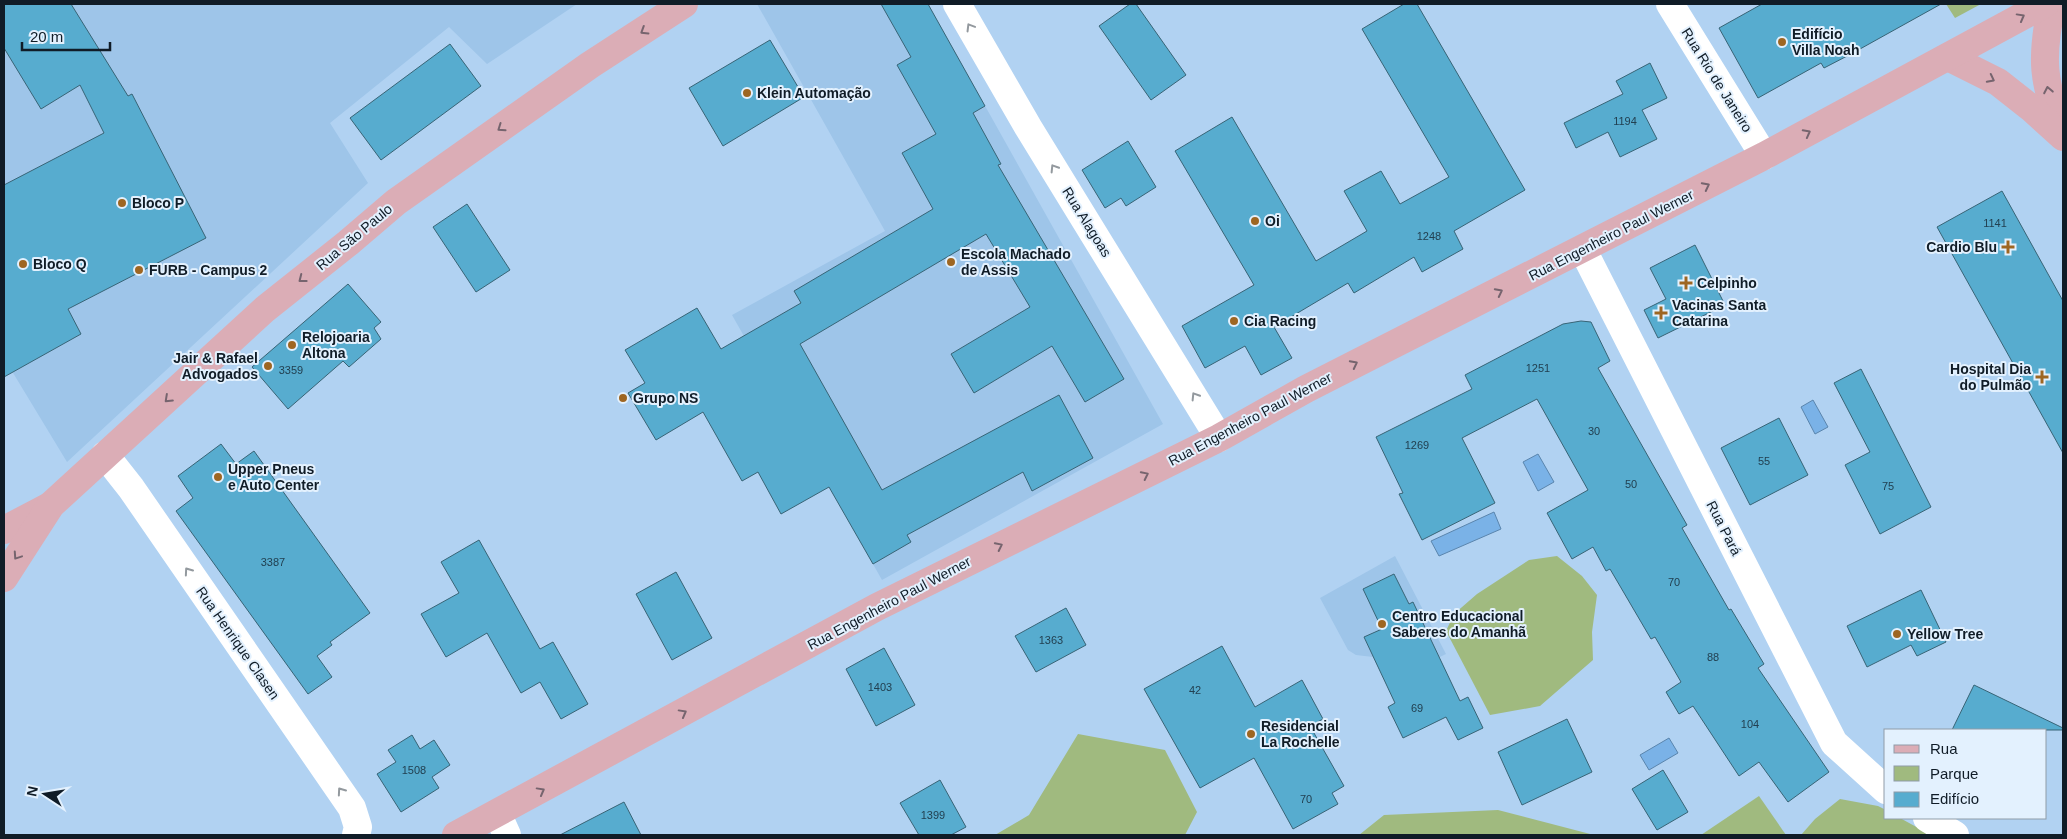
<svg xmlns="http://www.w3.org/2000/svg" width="2067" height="839" font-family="Helvetica,sans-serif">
  <rect width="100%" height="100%" fill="#b1d2f2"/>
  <g fill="#9ec5e9">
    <path d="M4,4H577L487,64L449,27L330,123L368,183L67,462L4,358Z"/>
    <path d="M757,4H928L1163,424L882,580L732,315L885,231Z"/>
    <path d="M1395,556L1446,654L1386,683L1373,657L1356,655L1348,650L1320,598Z"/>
  </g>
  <g fill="#a0ba7f">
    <path d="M1946,4H1981L1955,18Z"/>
    <path d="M1557,556L1582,576L1597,595L1592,632L1593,660L1540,706L1490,715L1446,631L1454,614L1477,594L1529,560Z"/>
    <path d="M1078,734L1165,750L1197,812L1185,835H995L1029,815Z"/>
    <path d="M1759,796L1786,835H1701Z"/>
    <path d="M1840,799L1878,806L1886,810V818H1900L1931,835H1801L1815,819Z"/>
    <path d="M1498,810L1594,835H1359L1384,815Z"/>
  </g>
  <g fill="#7ab2e7" stroke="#5a85ad">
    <path d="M1813,400L1828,427L1815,434L1801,407Z"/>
    <path d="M1538,454L1554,482L1538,491L1523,462Z"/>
    <path d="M1494,512L1501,529L1439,556L1431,541Z"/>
    <path d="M1669,738L1678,753L1649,770L1640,755Z"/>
  </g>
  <g fill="#57accf" stroke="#386476">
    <path d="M4,4H71L128,96L132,94L206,238L68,309L81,334L4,377V185L104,133L80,85L41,109L4,48Z"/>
    <path d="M881,4H928L985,106L973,113L1001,164L998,165L1124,379L1085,402L1052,346L974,393L951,354L1030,307L986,234L800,344L882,490L1059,395L1093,458L1032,491L1023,472L907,535L911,542L873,564L829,487L781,514L758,472L742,481L703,412L656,440L628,393L645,383L625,350L697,308L721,349L801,303L794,291L933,209L902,153L936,134L897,65L911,57Z"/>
    <path d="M1130,4H1136L1186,75L1151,100L1099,26Z"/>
    <path d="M1404,4H1417L1525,190L1454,231L1463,249L1422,272L1414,257L1354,293L1348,283L1274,327L1292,358L1261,375L1245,346L1205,368L1182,326L1254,285L1175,151L1232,117L1316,261L1367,231L1344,191L1381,171L1400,204L1449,177L1362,29Z"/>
    <path d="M1762,4H1941L1851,54L1824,68L1821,63L1758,98L1719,28Z"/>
    <path d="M770,40L804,97L723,146L689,88Z"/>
    <path d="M450,44L481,86L381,160L350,118Z"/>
    <path d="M1650,63L1667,98L1642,110L1657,139L1620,157L1608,132L1576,148L1564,123L1623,94L1616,81Z"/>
    <path d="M1128,141L1156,187L1126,206L1121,198L1105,208L1082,170Z"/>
    <path d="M2002,191L2063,301V453L1937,227Z"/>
    <path d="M467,204L510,270L476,292L433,227Z"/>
    <path d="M1695,245L1725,305L1658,338L1644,310L1666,299L1650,268Z"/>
    <path d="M348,284L381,322L374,328L381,339L349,367L343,361L288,409L252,367Z"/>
    <path d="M1581,321L1591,322L1610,361L1598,368L1687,525L1682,528L1729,610L1731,609L1764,664L1758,668L1829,772L1788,802L1759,762L1739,776L1693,706L1679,714L1666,692L1681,682L1655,637L1651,639L1610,569L1606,571L1593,547L1572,559L1547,513L1588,490L1537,399L1462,438L1495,503L1422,540L1399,494L1403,493L1376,437L1472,389L1465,375L1563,324Z"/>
    <path d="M1861,369L1931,507L1880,534L1845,465L1870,452L1834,383Z"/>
    <path d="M1779,418L1808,475L1750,505L1721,448Z"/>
    <path d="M221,444L236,464L254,451L370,613L330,642L332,645L317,656L332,677L308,694L176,511L193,498L178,476Z"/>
    <path d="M479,540L540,649L553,642L588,704L561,719L540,682L521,693L487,633L446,657L421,614L459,593L441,562Z"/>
    <path d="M676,572L712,638L672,660L636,594Z"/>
    <path d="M1394,574L1409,604L1413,602L1460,701L1468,697L1483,728L1458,740L1446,717L1403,738L1388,707L1395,703L1364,637L1382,629L1363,589Z"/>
    <path d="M1921,590L1946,642L1917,656L1911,645L1867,667L1847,626Z"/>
    <path d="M1066,608L1086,645L1036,672L1015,636Z"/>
    <path d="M1222,646L1255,707L1302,680L1323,719L1310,726L1344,786L1332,793L1338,804L1293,829L1254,758L1200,788L1144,689Z"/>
    <path d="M884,648L915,705L876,726L846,669Z"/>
    <path d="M1974,685L2063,728V730H1952Z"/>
    <path d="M1567,719L1592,772L1522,805L1498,752Z"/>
    <path d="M412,735L420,749L434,740L450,765L432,777L439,788L401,812L377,774L396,762L388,750Z"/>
    <path d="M1663,770L1688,812L1657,830L1632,789Z"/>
    <path d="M940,780L966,827L951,835H919L900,803Z"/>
    <path d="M624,802L641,835H560Z"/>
  </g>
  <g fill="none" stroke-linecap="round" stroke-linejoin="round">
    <g stroke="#fff" stroke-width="28">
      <path d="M957,4L1028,127L1219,438"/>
      <path d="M1670,4L1764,156"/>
      <path d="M1583,250L1834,743L1886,790"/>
      <path d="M105,455L131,488L352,808L358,827L356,835"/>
      <path d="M498,815L507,835"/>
      <path d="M1927,818L1955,835"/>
    </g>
    <g stroke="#dbadb6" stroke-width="28">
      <path d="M2052,4C2040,59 2043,81 2062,134"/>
      <path d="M1948,57L1998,82L2031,108L2063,137"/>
      <path d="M4,530L50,506"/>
      <path d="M4,578L51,505L265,309L348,243L396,202L590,65L684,4"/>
      <path d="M456,835L877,607L1219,438L1306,389L1764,156L2045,4"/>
    </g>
  </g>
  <defs><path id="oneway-chevron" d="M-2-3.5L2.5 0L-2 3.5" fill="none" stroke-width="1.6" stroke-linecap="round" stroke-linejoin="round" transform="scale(1.25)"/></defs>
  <g stroke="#76646e">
    <use href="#oneway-chevron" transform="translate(2021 17) rotate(-29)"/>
    <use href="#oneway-chevron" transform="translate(644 31) rotate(148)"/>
    <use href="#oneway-chevron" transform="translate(1991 79) rotate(27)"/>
    <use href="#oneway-chevron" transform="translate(2048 90) rotate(-101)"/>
    <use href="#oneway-chevron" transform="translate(501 128) rotate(145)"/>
    <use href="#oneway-chevron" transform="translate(1807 133) rotate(-28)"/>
    <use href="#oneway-chevron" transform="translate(1706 186) rotate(-27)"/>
    <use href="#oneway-chevron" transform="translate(302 279) rotate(142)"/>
    <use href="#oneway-chevron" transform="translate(1499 292) rotate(-27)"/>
    <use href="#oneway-chevron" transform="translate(1354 364) rotate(-27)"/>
    <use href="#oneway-chevron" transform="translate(168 399) rotate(137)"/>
    <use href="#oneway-chevron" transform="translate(1145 475) rotate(-26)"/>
    <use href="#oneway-chevron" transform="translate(999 546) rotate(-26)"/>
    <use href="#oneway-chevron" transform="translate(17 556) rotate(124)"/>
    <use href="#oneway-chevron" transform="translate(683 713) rotate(-29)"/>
    <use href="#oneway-chevron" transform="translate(541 791) rotate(-29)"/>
  </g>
  <g stroke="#93999e">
    <use href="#oneway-chevron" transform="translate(970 27) rotate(-121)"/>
    <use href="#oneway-chevron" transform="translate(1054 168) rotate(-122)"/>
    <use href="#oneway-chevron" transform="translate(1195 396) rotate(-122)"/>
    <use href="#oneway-chevron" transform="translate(188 571) rotate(-125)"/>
    <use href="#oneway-chevron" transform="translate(341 791) rotate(-125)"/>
  </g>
  <g fill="#9e6622" stroke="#e3f1fe" stroke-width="2">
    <circle cx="1782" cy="42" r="5"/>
    <circle cx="747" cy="93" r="5"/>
    <circle cx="122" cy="203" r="5"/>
    <circle cx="1255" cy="221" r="5"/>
    <path d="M2005.5 239.5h5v5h5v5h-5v5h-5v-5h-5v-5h5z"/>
    <circle cx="951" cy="262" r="5"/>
    <circle cx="23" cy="264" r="5"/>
    <circle cx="139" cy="270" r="5"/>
    <path d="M1683.5 275.5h5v5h5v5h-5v5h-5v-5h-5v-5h5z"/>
    <path d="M1658.5 305.5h5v5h5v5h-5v5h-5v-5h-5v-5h5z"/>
    <circle cx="1234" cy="321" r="5"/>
    <circle cx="292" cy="345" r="5"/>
    <circle cx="268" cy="366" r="5"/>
    <path d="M2039.5 369.5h5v5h5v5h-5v5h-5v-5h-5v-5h5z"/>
    <circle cx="623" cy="398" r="5"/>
    <circle cx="218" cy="477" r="5"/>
    <circle cx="1382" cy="624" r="5"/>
    <circle cx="1897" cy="634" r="5"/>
    <circle cx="1251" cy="734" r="5"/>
  </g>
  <g text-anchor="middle" stroke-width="4" stroke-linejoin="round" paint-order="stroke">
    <g font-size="11" fill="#224051">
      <text x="1625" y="125">1194</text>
      <text x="1995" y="227">1141</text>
      <text x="1429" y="240">1248</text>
      <text x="1538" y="372">1251</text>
      <text x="291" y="374">3359</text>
      <text x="1594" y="435">30</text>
      <text x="1417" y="449">1269</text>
      <text x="1764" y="465">55</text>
      <text x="1631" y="488">50</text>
      <text x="1888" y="490">75</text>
      <text x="273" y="566">3387</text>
      <text x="1674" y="586">70</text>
      <text x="1051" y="644">1363</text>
      <text x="1713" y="661">88</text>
      <text x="880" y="691">1403</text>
      <text x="1195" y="694">42</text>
      <text x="1417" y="712">69</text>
      <text x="1750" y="728">104</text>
      <text x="414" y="774">1508</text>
      <text x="1306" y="803">70</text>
      <text x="933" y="819">1399</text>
    </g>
    <g font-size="14" font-weight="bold" fill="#101c27" stroke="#e3f1fe" text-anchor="start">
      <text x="1792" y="39">Edifício<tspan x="1792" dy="16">Villa Noah</tspan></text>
      <text x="757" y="98">Klein Automação</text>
      <text x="132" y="208">Bloco P</text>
      <text x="1265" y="226">Oi</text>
      <text x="1997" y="252" text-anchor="end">Cardio Blu</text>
      <text x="961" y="259">Escola Machado<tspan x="961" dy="16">de Assis</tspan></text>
      <text x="33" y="269">Bloco Q</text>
      <text x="149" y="275">FURB - Campus 2</text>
      <text x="1697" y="288">Celpinho</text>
      <text x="1672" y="310">Vacinas Santa<tspan x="1672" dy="16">Catarina</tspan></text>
      <text x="1244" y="326">Cia Racing</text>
      <text x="302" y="342">Relojoaria<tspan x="302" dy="16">Altona</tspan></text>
      <text x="258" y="363" text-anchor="end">Jair &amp; Rafael<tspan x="258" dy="16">Advogados</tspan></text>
      <text x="2031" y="374" text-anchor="end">Hospital Dia<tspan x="2031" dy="16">do Pulmão</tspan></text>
      <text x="633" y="403">Grupo NS</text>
      <text x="228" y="474">Upper Pneus<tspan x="228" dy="16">e Auto Center</tspan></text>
      <text x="1392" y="621">Centro Educacional<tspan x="1392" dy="16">Saberes do Amanhã</tspan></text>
      <text x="1907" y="639">Yellow Tree</text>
      <text x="1261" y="731">Residencial<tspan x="1261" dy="16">La Rochelle</tspan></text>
    </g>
    <g font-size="14" fill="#101c27" stroke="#e3f1fe">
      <text transform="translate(1717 80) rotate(58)" y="5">Rua Rio de Janeiro</text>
      <text transform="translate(1087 222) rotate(58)" y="5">Rua Alagoas</text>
      <text transform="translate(1611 235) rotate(-27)" y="5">Rua Engenheiro Paul Werner</text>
      <text transform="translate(354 237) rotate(-40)" y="5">Rua São Paulo</text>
      <text transform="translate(1250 419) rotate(-28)" y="5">Rua Engenheiro Paul Werner</text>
      <text transform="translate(1724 528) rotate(63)" y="5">Rua Pará</text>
      <text transform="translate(889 603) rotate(-28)" y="5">Rua Engenheiro Paul Werner</text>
      <text transform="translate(238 643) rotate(55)" y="5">Rua Henrique Clasen</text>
    </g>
  </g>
  <rect width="2067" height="839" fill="none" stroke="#101c27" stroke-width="10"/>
  <rect x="1884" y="729" width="162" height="90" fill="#e3f1fe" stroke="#8f9ca8"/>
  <rect x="1894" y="745" width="25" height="8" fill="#dbadb6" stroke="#8f9ca8"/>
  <text x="1930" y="754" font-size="15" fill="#101c27">Rua</text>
  <rect x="1894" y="766" width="25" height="15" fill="#a0ba7f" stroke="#8f9ca8"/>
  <text x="1930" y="779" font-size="15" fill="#101c27">Parque</text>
  <rect x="1894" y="792" width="25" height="15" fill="#57accf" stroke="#8f9ca8"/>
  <text x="1930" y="804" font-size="15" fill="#101c27">Edifício</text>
  <g transform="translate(45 794) rotate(282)" stroke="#e3f1fe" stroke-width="4" paint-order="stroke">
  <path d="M0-4L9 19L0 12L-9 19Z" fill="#101c27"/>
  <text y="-8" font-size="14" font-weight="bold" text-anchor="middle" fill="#101c27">N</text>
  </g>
  <path d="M22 42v8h88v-8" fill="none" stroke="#101c27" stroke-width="2.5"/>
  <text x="30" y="42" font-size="15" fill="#101c27" stroke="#e3f1fe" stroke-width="4" paint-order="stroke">20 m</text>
</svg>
